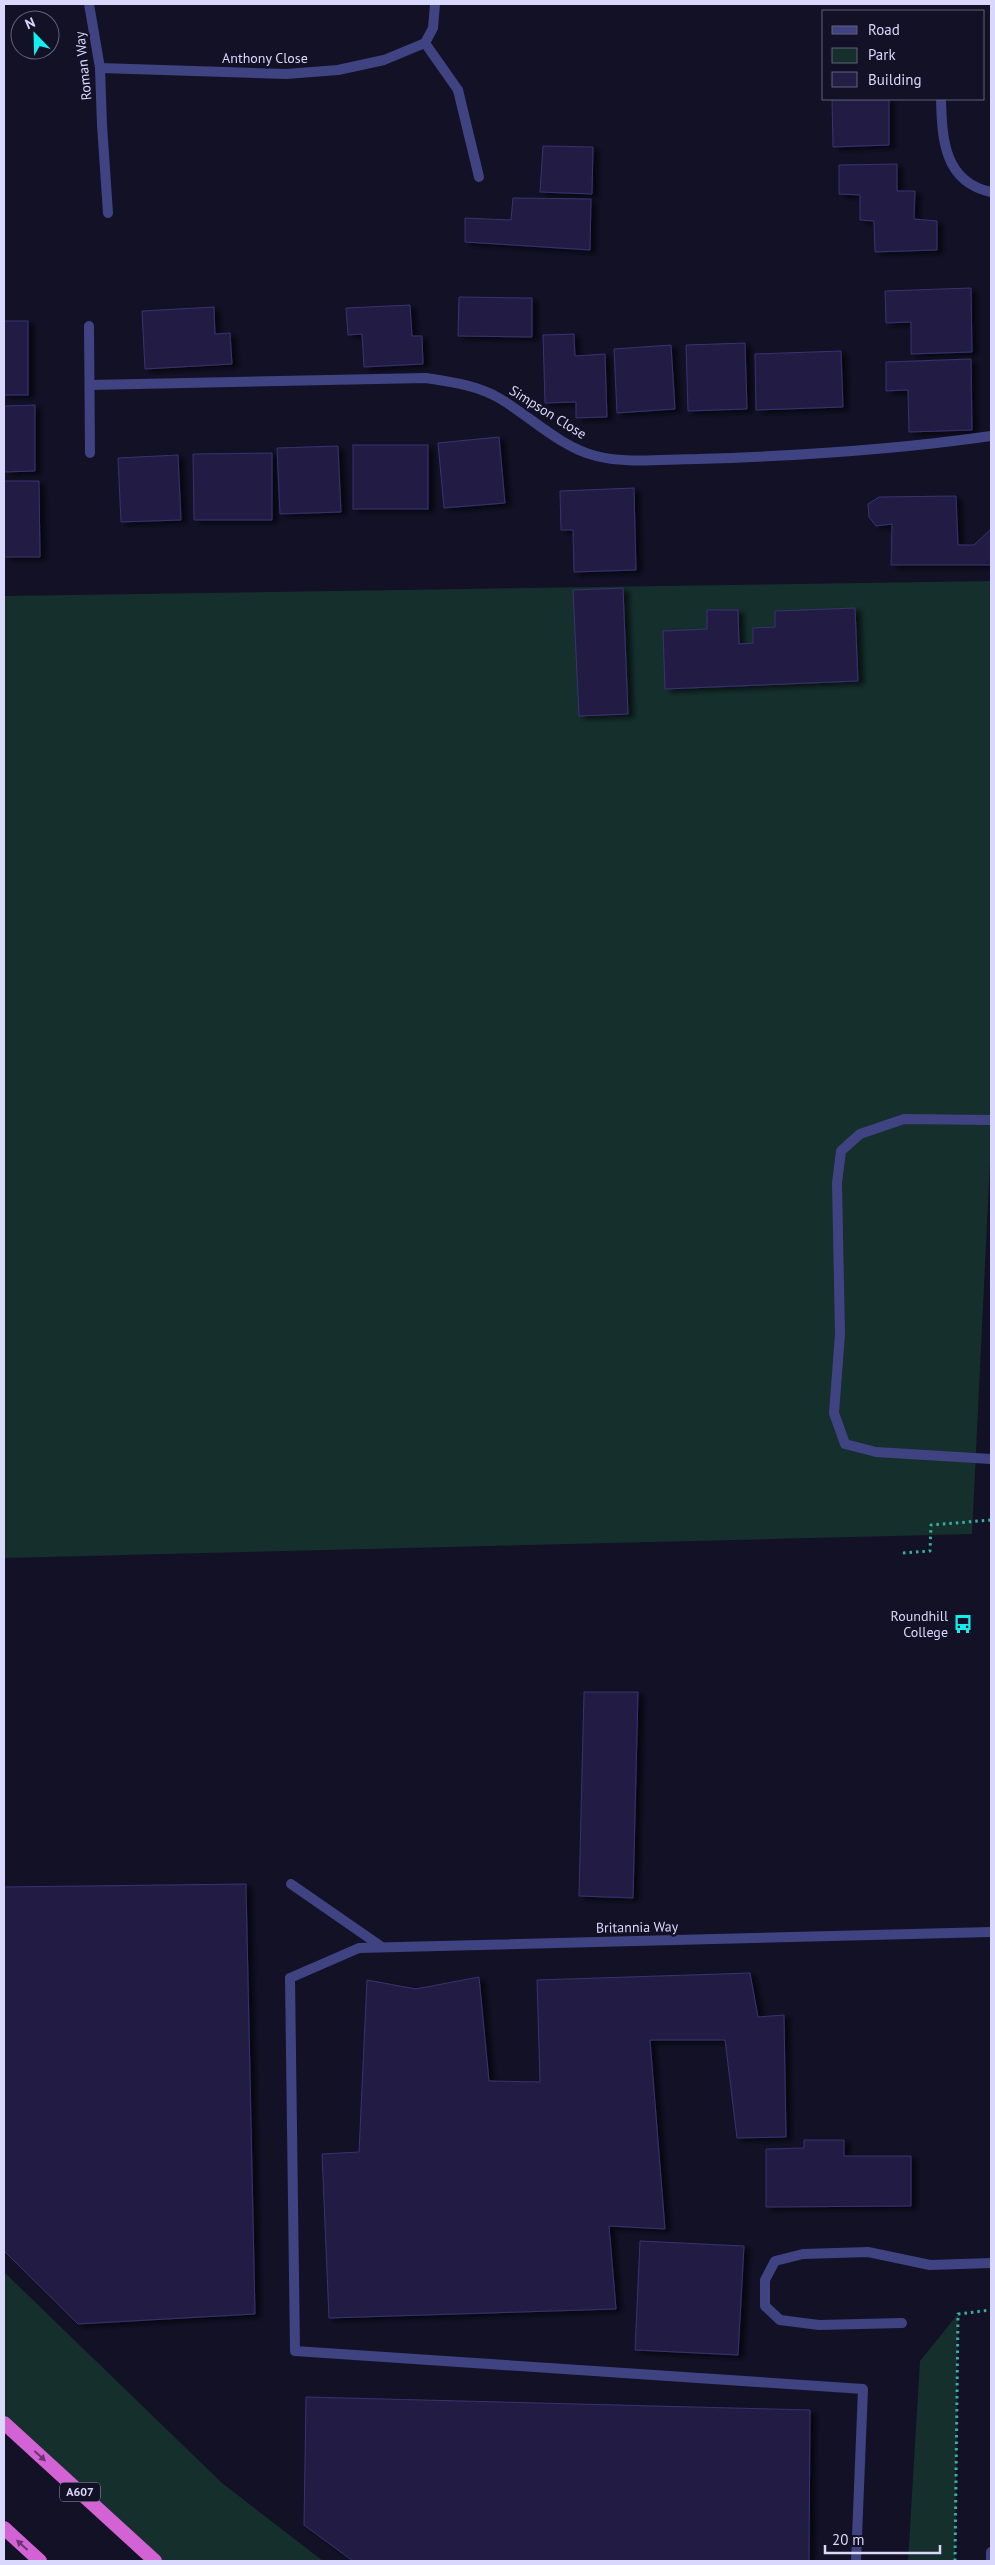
<svg xmlns="http://www.w3.org/2000/svg" width="995" height="2565" font-family="'PT Sans',sans-serif">
  <defs>
    <filter id="shadow"><feDropShadow dx="5.5" dy="3" stdDeviation="2.5" flood-color="#0009"/></filter>
  </defs>
  <rect width="100%" height="100%" fill="#121126"/>
  <g fill="#142f2c">
    <path d="M991,581V1141L972,1534L4,1558V596Z"/>
    <path d="M4,2272L222,2483L323,2561H155L4,2423Z"/>
    <path d="M958,2314L955,2561H908L920,2361Z"/>
  </g>
  <g fill="#221e45" stroke="#383270" filter="url(#shadow)">
    <path d="M832,99H889V145L833,147Z"/>
    <path d="M543,146L593,147L592,194L540,192Z"/>
    <path d="M897,164V191H915L914,219L937,221V250L875,252L874,221L860,220V195L839,194V165Z"/>
    <path d="M513,198L591,199L590,250L465,242V218L511,220Z"/>
    <path d="M971,288L972,352L911,354V322L886,323L885,291Z"/>
    <path d="M459,297L532,298V337L458,336Z"/>
    <path d="M410,305L412,336H422L423,364L364,367L362,334L348,335L346,308Z"/>
    <path d="M214,307L215,334L230,333L232,364L145,369L142,311Z"/>
    <rect x="4" y="321" width="24" height="74"/>
    <path d="M574,334L575,356L605,354L607,417L576,418V402L545,403L543,335Z"/>
    <path d="M745,343L747,409L688,411L686,345Z"/>
    <path d="M671,345L675,409L617,413L614,349Z"/>
    <path d="M841,351L843,407L756,410L755,354Z"/>
    <path d="M971,359L972,430L909,432L908,390L886,391V362Z"/>
    <path d="M35,405V471L4,472V406Z"/>
    <path d="M499,437L505,503L444,508L438,443Z"/>
    <rect x="353" y="445" width="75" height="64"/>
    <path d="M338,446L341,512L280,514L277,448Z"/>
    <path d="M272,453V520H194L193,454Z"/>
    <path d="M178,455L181,520L121,522L118,458Z"/>
    <path d="M4,481H39L40,557H4Z"/>
    <path d="M634,488L636,570L574,572L573,530H561L560,491Z"/>
    <path d="M956,496L958,545H974L991,529V565H891L892,524L876,526L869,517L868,504L879,497Z"/>
    <path d="M623,588L628,714L579,716L573,590Z"/>
    <path d="M855,608L858,681L665,689L663,631L707,629V610H738L739,644L753,643V628L775,627V611Z"/>
    <path d="M584,1692H638L633,1898L579,1896Z"/>
    <path d="M246,1884L255,2314L78,2324L4,2251V1887Z"/>
    <path d="M750,1973L758,2017L784,2015L786,2137L737,2138L725,2040H650L665,2229L609,2226L616,2309L329,2318L322,2154L359,2152L367,1980L416,1989L479,1977L489,2081L540,2082L537,1980Z"/>
    <path d="M804,2140H844V2156H911V2206L766,2207V2149L804,2148Z"/>
    <path d="M640,2241L744,2246L738,2355L635,2350Z"/>
    <path d="M306,2397L810,2410L809,2561H353L304,2525Z"/>
  </g>
  <g fill="none" stroke-linecap="round" stroke-linejoin="round">
    <g stroke="#38b09d" stroke-width="3" stroke-dasharray="2.5 4" stroke-linecap="butt">
      <path d="M903,1553L930,1551L931,1525L991,1520"/>
      <path d="M955,2561L958,2314L991,2310"/>
    </g>
    <g stroke="#3f4381" stroke-width="10">
      <path d="M458,90L479,177"/>
      <path d="M102,125L108,213"/>
      <path d="M991,1120L904,1119L860,1134L841,1151L837,1183L840,1334L834,1413L845,1444L876,1452L991,1459"/>
      <path d="M291,1884L382,1947"/>
      <path d="M290,1978L295,2351L863,2389L856,2561"/>
      <path d="M902,2323L819,2325L780,2320L765,2306V2280L775,2261L803,2254L868,2252L930,2265L991,2263"/>
    </g>
    <g stroke="#3f4381" stroke-width="10">
      <path d="M89,4L100,68L102,125"/>
      <path d="M425,43L458,90"/>
      <path d="M100,68L286,74L338,70L384,60L425,43L433,28L435,4"/>
      <path d="M941,99C942,139 944,182 991,192"/>
      <path d="M89,326L90,453"/>
      <path d="M90,385L426,378C451,382 476,385 499,398C530,416 560,447 596,456C628,464 664,459 697,459C796,456 894,450 991,436"/>
      <path d="M290,1978L359,1948L991,1932"/>
    </g>
    <path stroke="#3f4381" stroke-width="10" d="M991,2561V2552"/>
    <g stroke="#d362d4" stroke-width="14">
      <path d="M4,2423L155,2561"/>
      <path d="M4,2528L40,2561"/>
    </g>
  </g>
  <defs><path id="oneway-solid" d="M-6-.8H1V-3.2L6.5 0L1 3.2V.8H-6Z" transform="scale(1.25)"/></defs>
  <g fill="#693574">
    <use href="#oneway-solid" transform="translate(40 2456) rotate(42)"/>
    <use href="#oneway-solid" transform="translate(22 2545) rotate(-138)"/>
  </g>
  <defs>
    <g id="bus-bare" transform="scale(1.5)"><path d="M-5-6H5V4H4V6H2V4H-2V6H-4V4H-5ZM-3.5-4V0h7V-4ZM-3.5 1.2v1.5H-2V1.2ZM2 1.2v1.5H3.5V1.2Z" fill="#12efef" stroke="#121126" stroke-width="2.5" paint-order="stroke"/></g>
  </defs>
  <g fill-rule="evenodd">
    <use href="#bus-bare" x="963" y="1624"/>
  </g>
  <g text-anchor="middle" stroke-width="5" stroke-linejoin="round" paint-order="stroke">
    <rect fill="#121126" stroke="#9d9cbc" stroke-width="1" x="60" y="2482.5" width="40" height="19" rx="4"/>
    <g font-size="12" font-weight="bold" fill="#d9d8fc">
      <text x="80" y="2496">A607</text>
    </g>
    <g font-size="14" fill="#d9d8fc" stroke="#121126">
      <text x="265" y="63">Anthony Close</text>
      <text transform="translate(83 66) rotate(-96)" y="5">Roman Way</text>
      <text transform="translate(548 412) rotate(32)" y="5">Simpson Close</text>
      <text transform="translate(637 1927) rotate(-1)" y="5">Britannia Way</text>
    </g>
    <g font-size="14" fill="#d9d8fc" stroke="#121126" text-anchor="end">
      <text x="948" y="1621">Roundhill<tspan x="948" dy="16">College</tspan></text>
    </g>
  </g>
  <rect width="995" height="2565" fill="none" stroke="#d9d8fc" stroke-width="10"/>
  <rect x="822" y="10" width="162" height="90" fill="#121126" stroke="#62617c"/>
  <rect x="832" y="26" width="25" height="8" fill="#3f4381" stroke="#62617c"/>
  <text x="868" y="35" font-size="15" fill="#d9d8fc">Road</text>
  <rect x="832" y="48" width="25" height="15" fill="#142f2c" stroke="#62617c"/>
  <text x="868" y="60" font-size="15" fill="#d9d8fc">Park</text>
  <rect x="832" y="72" width="25" height="15" fill="#221e45" stroke="#62617c"/>
  <text x="868" y="85" font-size="15" fill="#d9d8fc">Building</text>
  <g transform="translate(35 35) rotate(337)"><circle r="24" fill="#121126" stroke="#62617c"/>
  <path d="M0-4L9 19L0 12L-9 19Z" fill="#12efef"/>
  <text y="-8" font-size="14" font-weight="bold" text-anchor="middle" fill="#d9d8fc">N</text>
  </g>
  <path d="M825 2545v8h115v-8" fill="none" stroke="#d9d8fc" stroke-width="2.5"/>
  <text x="832" y="2545" font-size="15" fill="#d9d8fc" stroke="#121126" stroke-width="4" paint-order="stroke">20 m</text>
</svg>
